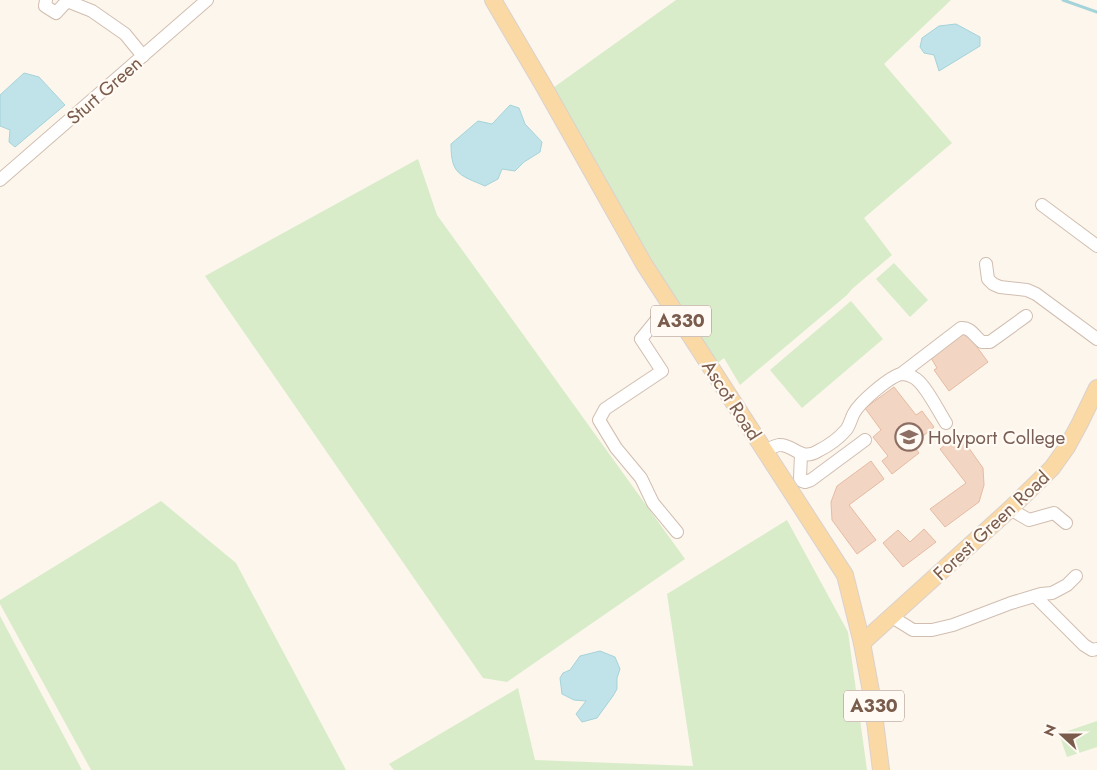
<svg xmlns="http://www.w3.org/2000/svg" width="1097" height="770" font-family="Jost,sans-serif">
  <rect width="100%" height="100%" fill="#fdf6ec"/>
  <g fill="#d8ecc9">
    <path d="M676,0H951L884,64L952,143L864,218L892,255L852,289L847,295L740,385L724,358L715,365L550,90Z"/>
    <path d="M418,159L437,215L685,559L507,682L483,678L205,276Z"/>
    <path d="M894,263L928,300L910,317L876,279Z"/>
    <path d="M851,301L883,339L802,408L770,370Z"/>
    <path d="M161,501L236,563L346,770H91L0,604V600Z"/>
    <path d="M787,520L848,632L867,770H394L389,764L518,688L535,760L693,766L667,594Z"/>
    <path d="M0,616L82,770H0Z"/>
    <path d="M1097,721V747L1067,757L1059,734Z"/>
  </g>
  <g fill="#bfe3e8" stroke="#a5d3da">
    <path d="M956,24L980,37V46L939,71L934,55L924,53L920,47L922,38L939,26Z"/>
    <path d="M24,73L39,77L65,105L15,147L9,142L10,130L0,126V95Z"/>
    <path d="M510,105L519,108L525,124L542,142L540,152L524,162L515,171L502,169L498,179L485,186C460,175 451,175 451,144L478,121L492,124Z"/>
    <path d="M600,651L615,657L620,669L617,678V689L613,696L597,718L582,722L576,714L586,701L574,700L562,694L560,678L563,673L570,670L580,656Z"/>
  </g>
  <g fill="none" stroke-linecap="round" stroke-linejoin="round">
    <path stroke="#a5d3da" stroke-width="3" d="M1063,0L1097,12"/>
  </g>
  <g fill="#f3d5c3" stroke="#e6bba3">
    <path d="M966,332L988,362L949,391L934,370L937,368L931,358Z"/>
    <path d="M894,387L916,415L922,411L934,427L923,436L915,425L904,433L919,453L892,474L882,461L888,456L873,437L881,430L865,408Z"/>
    <path d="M959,434L983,468L984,485L979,502L945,527L930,509L966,483L940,449Z"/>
    <path d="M871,461L884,479L849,505L876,540L857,554L832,520L831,502L837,486Z"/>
    <path d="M924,529L936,542L903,567L883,543L898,530L910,542Z"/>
  </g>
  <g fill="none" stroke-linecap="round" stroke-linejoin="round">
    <g stroke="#d1beb0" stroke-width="14">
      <g id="minor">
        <path d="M46,0L45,6L56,13L67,1L92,11L125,34L143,56"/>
        <path d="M0,180L207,0"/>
        <path d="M1042,205L1097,246"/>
        <path d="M986,264L988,279L993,284L1000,287L1027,290L1036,294L1097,339"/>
        <path d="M672,307L659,317L641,339L662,371L605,409L599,420L616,448L641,478L653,503L677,532"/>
        <path d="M901,374L961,328C971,327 975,337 982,342H990L1026,316"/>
        <path d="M765,451C769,449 774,446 779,445C794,444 800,462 818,451C828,446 839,438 846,430C850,425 851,418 854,413C860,402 889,377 901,374C906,374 912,376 916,379C926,386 939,412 946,423"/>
        <path d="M801,454L800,478L802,481L805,482L811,480L865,440"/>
        <path d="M1010,509L1029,520L1054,513L1066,523"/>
        <path d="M1035,596L1084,645L1092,650L1097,649"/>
        <path d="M892,617L913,630H932L953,625L1011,603L1041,594L1052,593L1067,585L1076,576"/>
      </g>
    </g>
    <g stroke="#dad1cd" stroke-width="18">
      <g id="major">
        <path d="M493,0L543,85L644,264L845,575L862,643L872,697L881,770"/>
        <path d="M862,643L1010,509L1052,468L1067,447L1080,423L1097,388"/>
      </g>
    </g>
    <use href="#minor" stroke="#fff" stroke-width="12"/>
    <use href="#major" stroke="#fbd9a5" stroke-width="16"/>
  </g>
  <defs>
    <g id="school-ring" transform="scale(1.4375)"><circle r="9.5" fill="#fffaf3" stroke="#8d6e63" stroke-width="1.5"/><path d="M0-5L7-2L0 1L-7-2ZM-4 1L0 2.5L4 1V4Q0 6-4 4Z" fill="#8d6e63"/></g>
  </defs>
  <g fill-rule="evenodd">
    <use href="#school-ring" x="909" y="437"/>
  </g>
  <g text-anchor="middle" stroke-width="4.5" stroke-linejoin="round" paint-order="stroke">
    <g fill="#fffaf3" stroke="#a28b7f" stroke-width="1">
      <rect x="651" y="305.5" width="60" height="31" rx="4"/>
      <rect x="844" y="690.5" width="60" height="31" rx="4"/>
    </g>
    <g font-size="18" font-weight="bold" fill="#7a5c4d">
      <text x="681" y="327">A330</text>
      <text x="874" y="712">A330</text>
    </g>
    <g font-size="19" fill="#7a5c4d" stroke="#fffaf3">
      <text transform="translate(104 90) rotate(-41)" y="7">Sturt Green</text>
      <text transform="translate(732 400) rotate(57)" y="7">Ascot Road</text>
      <text transform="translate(991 525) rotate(-43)" y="7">Forest Green Road</text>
    </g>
    <g font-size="19" fill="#785e54" stroke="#fffaf3" text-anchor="start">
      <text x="928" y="444">Holyport College</text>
    </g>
  </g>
  <g transform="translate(1062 735) rotate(291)" stroke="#fffaf3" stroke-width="4" paint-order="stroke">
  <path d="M0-4L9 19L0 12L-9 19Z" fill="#7a5c4d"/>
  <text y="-8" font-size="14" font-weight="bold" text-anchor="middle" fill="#7a5c4d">N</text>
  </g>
</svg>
